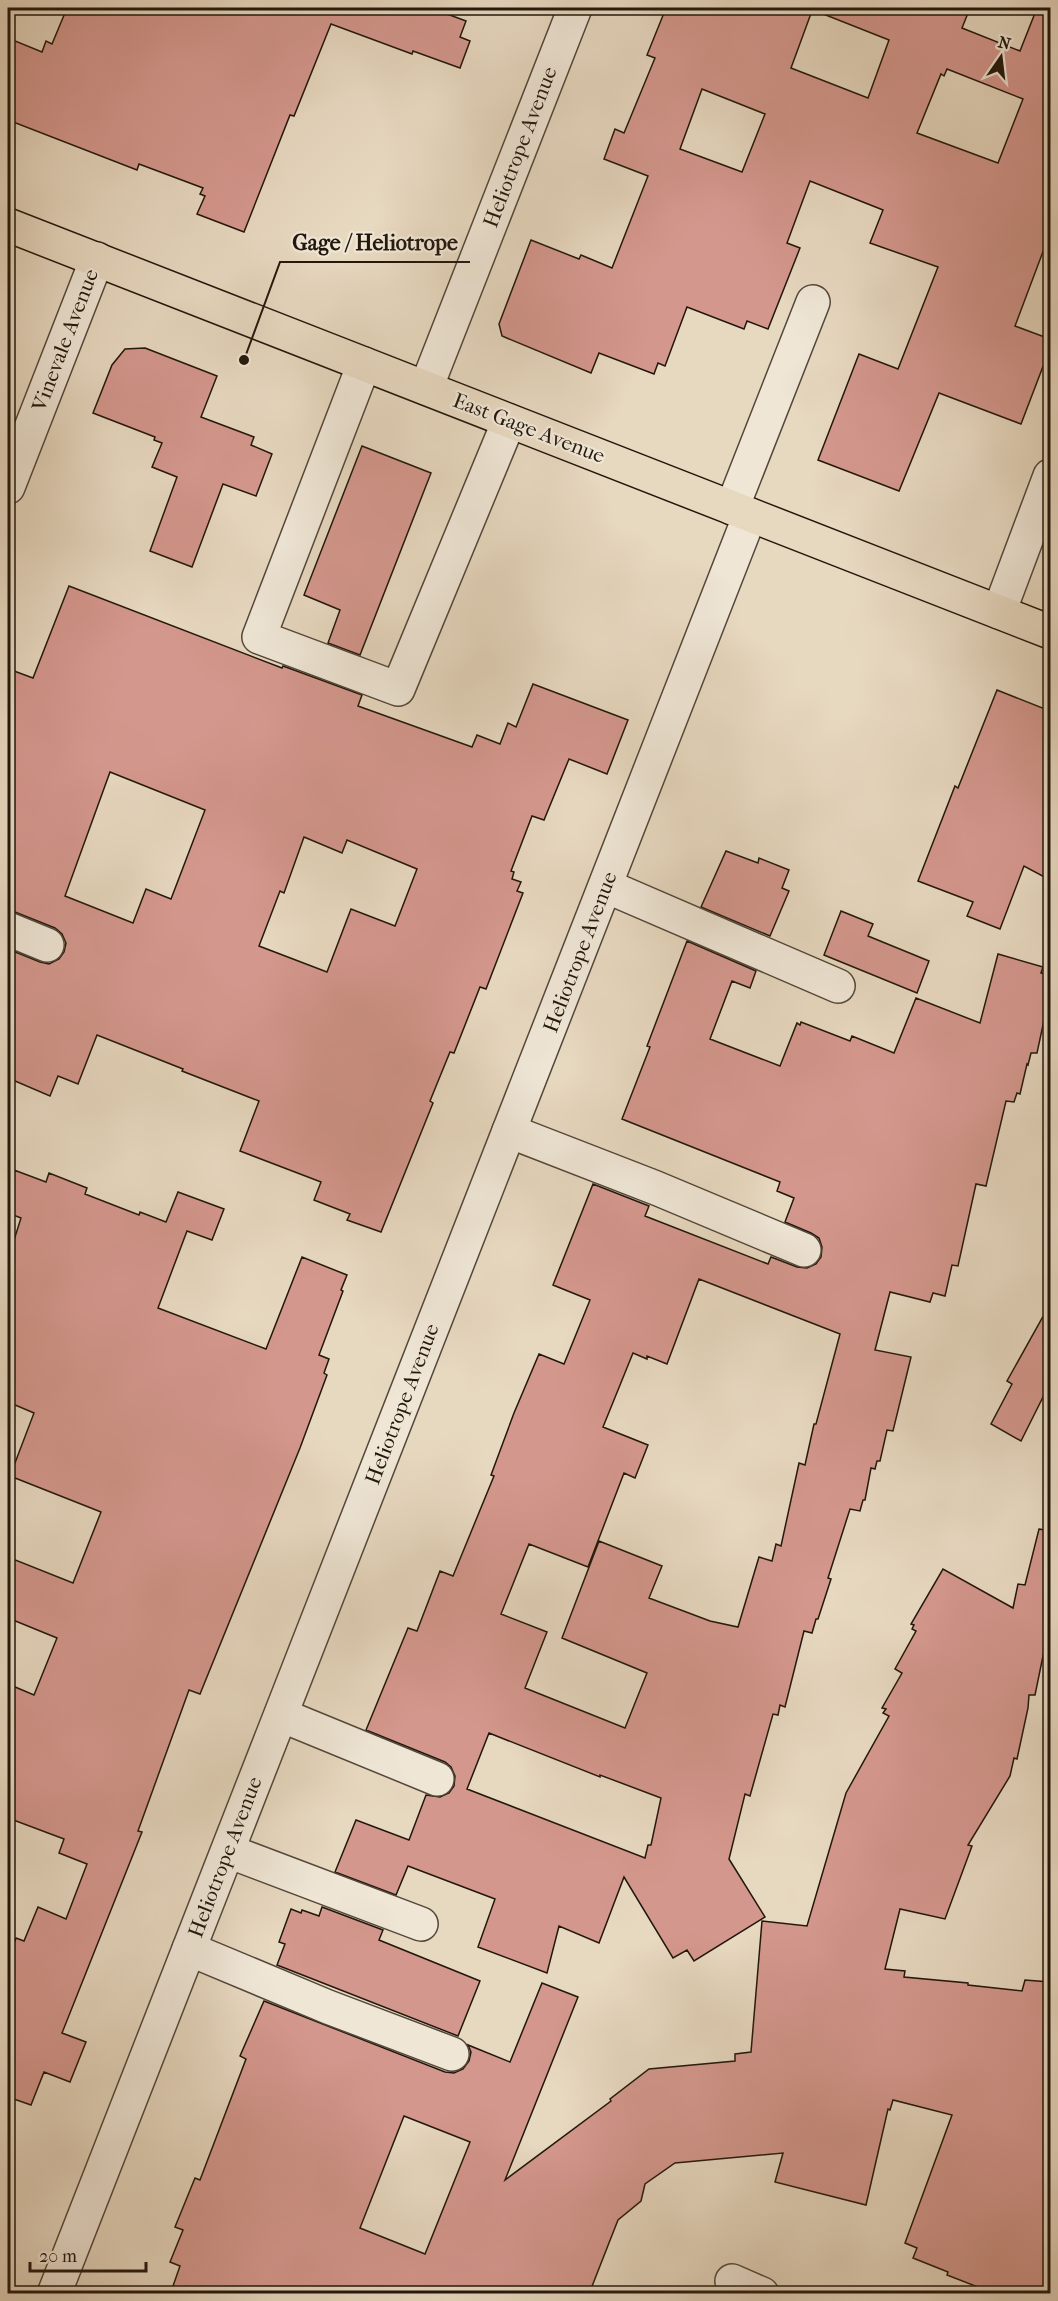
<svg xmlns="http://www.w3.org/2000/svg" width="1058" height="2301" font-family="'IM FELL French Canon',serif">
  <rect width="100%" height="100%" fill="#e7d8c0"/>
  <filter id="stains"><feTurbulence type="fractalNoise" baseFrequency=".00333" numOctaves="4"/><feColorMatrix values="0 0 0 0 .2 0 0 0 0 .09 0 0 0 0 .02 0 0 0 .5 -.17"/></filter>
  <radialGradient id="worn" r=".72"><stop offset=".6" stop-color="#630" stop-opacity="0"/><stop offset="1" stop-color="#630" stop-opacity=".3"/></radialGradient>
  <g fill="#d4978d" stroke="#22170c" stroke-width="1.5" fill-rule="evenodd">
    <path d="M67,8H431L466,21L460,37L470,41L460,68L413,51L412,54L331,24L294,116L290,115L244,232L197,214L205,196L200,194L203,188L139,164L137,170L8,120V38L42,52L46,41L52,44Z"/>
    <path d="M666,8H813L791,68L868,98L889,40L813,10V8H970L962,28L1020,51L1037,8H1050V233L1015,326L1050,339V348L1021,424L939,393L899,491L818,460L859,354L898,369L938,267L870,243L883,210L810,181L787,243L800,248L768,329L747,321L744,329L687,307L665,366L658,363L654,374L599,353L591,373L502,336L499,324L531,240L579,259L581,255L612,268L648,176L604,159L615,129L624,133L655,58L647,55ZM947,69L1023,99L998,163L917,133L941,74L944,76ZM702,89L765,114L742,172L680,149Z"/>
    <path d="M145,348L217,376L201,417L254,437L251,445L272,454L256,496L223,484L192,567L150,551L177,477L152,467L162,443L154,440L155,437L93,413L112,365L125,349Z"/>
    <path d="M362,446L431,473L360,655L328,643L340,610L304,595Z"/>
    <path d="M69,586L282,668L283,666L362,695L358,706L472,747L477,735L500,744L508,723L516,727L533,684L628,720L607,774L569,759L544,820L532,816L511,871L514,872L512,879L521,882L517,891L523,893L486,989L480,987L454,1053L450,1052L430,1101L433,1103L381,1232L347,1220L350,1214L314,1200L321,1182L240,1151L259,1101L182,1071L183,1069L97,1035L78,1084L58,1076L50,1096L8,1078V949L40,962L49,964L59,959L64,952L66,943L62,934L55,928L15,912L8,911V688L14,671L33,678ZM110,772L205,810L171,899L146,889L133,923L65,896ZM304,837L342,853L347,840L417,869L395,926L351,909L327,972L259,946L280,891L284,893Z"/>
    <path d="M997,690L1050,711V880L1024,866L1000,929L967,916L973,902L918,881L955,786L958,788Z"/>
    <path d="M726,851L758,863L759,858L789,870L782,888L789,891L770,936L701,907Z"/>
    <path d="M841,911L873,924L868,936L929,961L917,993L824,955Z"/>
    <path d="M687,941L756,971L750,988L732,981L710,1039L780,1066L797,1023L800,1025L801,1022L850,1041L852,1036L894,1053L916,998L980,1023L998,954L1043,967L1041,973L1050,975V1012L1046,1011L1037,1053H1031L1028,1065L1027,1064L1020,1094L1017,1093L1014,1102L1006,1101L986,1186L976,1184L958,1266L952,1265L945,1296L933,1293L930,1302L890,1292L875,1350L911,1357L893,1431L887,1430L880,1461H877L875,1469L871,1468L865,1500H863L860,1511L850,1509L828,1578L831,1579L818,1619H816L812,1633L804,1631L785,1707L780,1705L778,1715L773,1714L750,1796L745,1794L729,1859L765,1917L694,1961L687,1950L673,1958L624,1877L599,1943L559,1926L547,1973L478,1947L495,1899L408,1866L396,1895L335,1872L356,1820L409,1840L426,1795L440,1797L449,1793L454,1786L455,1776L451,1767L445,1762L366,1730L408,1628L417,1631L440,1571L453,1576L494,1476L491,1475L514,1413L539,1354L564,1364L590,1300L553,1285L593,1184L649,1206L645,1216L768,1264L771,1257L797,1267L807,1268L816,1264L821,1257L822,1247L819,1238L811,1233L785,1222L794,1198L777,1191L780,1182L622,1119L650,1047L647,1046ZM699,1279L840,1334L816,1424H814L805,1465L799,1463L781,1546L776,1544L772,1561L759,1557L738,1627L710,1621L649,1598L662,1566L599,1541L562,1638L647,1673L625,1728L525,1688L547,1632L501,1614L529,1544L588,1567L624,1473L635,1478L648,1445L603,1427L633,1353L647,1359V1356L667,1364ZM489,1733L600,1777V1775L661,1798L651,1845H648L645,1858L467,1789Z"/>
    <path d="M14,1170L46,1182L49,1173L87,1188L85,1194L139,1215L140,1212L166,1222L178,1192L224,1209L212,1240L187,1231L158,1308L266,1349L302,1257L347,1275L341,1290L343,1291L319,1355L329,1359L324,1373L327,1375L300,1448L200,1694L189,1690L138,1831L142,1832L62,2033L86,2042L70,2082L44,2072L31,2105L8,2097V1960L16,1938L24,1941L38,1907L66,1919L87,1864L59,1853L64,1839L8,1818V1684L34,1695L57,1638L8,1618V1557L73,1583L101,1512L10,1476L34,1413L8,1402V1259L21,1218L8,1213V1187Z"/>
    <path d="M1050,1304V1383L1021,1441L991,1424L1012,1384L1007,1381Z"/>
    <path d="M1039,1529L1050,1531V1622L1035,1695H1029L1028,1708L1017,1759L1014,1758L1010,1776L968,1845L972,1846L945,1919L900,1909L885,1969L905,1971L904,1977L968,1983V1985L1022,1991L1025,1980L1050,1982V2294H996L947,2275L948,2272L913,2258L917,2248L905,2243L952,2115L893,2100L890,2110L888,2109L866,2205L775,2182L783,2153L675,2163L645,2184L641,2201L618,2220L589,2294H191L173,2286L180,2266L170,2262L183,2230L175,2227L195,2178L200,2180L246,2059L240,2056L264,2001L445,2072L454,2073L463,2069L469,2061L471,2052L468,2045L510,2062L542,1983L578,1997L505,2180L611,2101L610,2099L649,2069L735,2061V2054L751,2052L762,1921L807,1926L846,1793L889,1716L883,1713L886,1709L882,1708L902,1673L895,1669L916,1631L912,1629L914,1625L911,1624L943,1569L1013,1608L1018,1584L1025,1585ZM404,2116L470,2142L425,2254L360,2228Z"/>
    <path d="M322,1907L383,1930L379,1940L480,1981L458,2036L277,1965L285,1944L279,1942L291,1909L301,1913L302,1910L319,1916Z"/>
  </g>
  <g fill="none" stroke-linecap="round" stroke-linejoin="round">
    <g stroke="#534739" stroke-width="36">
      <g id="minor">
        <path d="M364,364L259,637L398,689L509,421"/>
        <path d="M426,388L575,8"/>
        <path d="M8,487L97,259"/>
        <path d="M732,508L813,302"/>
        <path d="M999,612L1050,476"/>
        <path d="M606,886L838,986"/>
        <path d="M8,929L47,945"/>
        <path d="M509,1131L656,1188L804,1250"/>
        <path d="M281,1715L437,1779"/>
        <path d="M228,1851L421,1924"/>
        <path d="M189,1949L328,2007L452,2054"/>
        <path d="M732,2281L762,2294"/>
        <path d="M54,2294L750,515"/>
      </g>
    </g>
    <g stroke="#22170c" stroke-width="36">
      <path id="major" d="M8,225L1050,632"/>
    </g>
    <use href="#minor" stroke="#efe6d6" stroke-width="33"/>
    <use href="#major" stroke="#e7d8c0" stroke-width="33"/>
  </g>
  <g text-anchor="middle" stroke-width="4.5" stroke-linejoin="round" paint-order="stroke">
    <g font-size="21" fill="#22170c" stroke="#efe6d6">
      <text transform="translate(520 147) rotate(-69)" y="7">Heliotrope Avenue</text>
      <text transform="translate(65 340) rotate(-69)" y="7">Vinevale Avenue</text>
      <text transform="translate(529 428) rotate(21)" y="7">East Gage Avenue</text>
      <text transform="translate(580 952) rotate(-69)" y="7">Heliotrope Avenue</text>
      <text transform="translate(402 1404) rotate(-69)" y="7">Heliotrope Avenue</text>
      <text transform="translate(225 1857) rotate(-69)" y="7">Heliotrope Avenue</text>
    </g>
  </g>
  <path fill="none" stroke="#22170c" stroke-width="2" d="M244 360L280 262H470"/>
  <circle fill="#22170c" stroke="#efe6d6" stroke-width="2" cx="244" cy="360" r="6"/>
  <g font-size="22" text-anchor="middle" font-weight="bold" fill="#22170c" stroke="#efe6d6" stroke-width="4.5" stroke-linejoin="round" paint-order="stroke">
    <text x="375" y="250">Gage / Heliotrope</text>
  </g>
  <rect width="1058" height="2301" fill="none" stroke="#e7d8c0" stroke-width="30"/>
  <rect x="9" y="9" width="1040" height="2283" fill="none" stroke="#22170c" stroke-width="3"/>
  <rect x="15" y="15" width="1028" height="2271" fill="none" stroke="#22170c" stroke-width="1.5"/>
  <g transform="translate(1001 57) rotate(14)" stroke="#efe6d6" stroke-width="4.5" paint-order="stroke">
  <path d="M0-4.5L10 22L0 15L-10 22Z" fill="#22170c"/>
  <text y="-9" font-size="16" font-weight="bold" text-anchor="middle" fill="#22170c">N</text>
  </g>
  <path d="M30 2262v9h116v-9" fill="none" stroke="#22170c" stroke-width="3"/>
  <text x="39" y="2262" font-size="18" fill="#22170c" stroke="#efe6d6" stroke-width="4.5" paint-order="stroke">20 m</text>
  <rect width="100%" height="100%" filter="url(#stains)"/>
  <rect width="100%" height="100%" fill="url(#worn)"/>
</svg>
